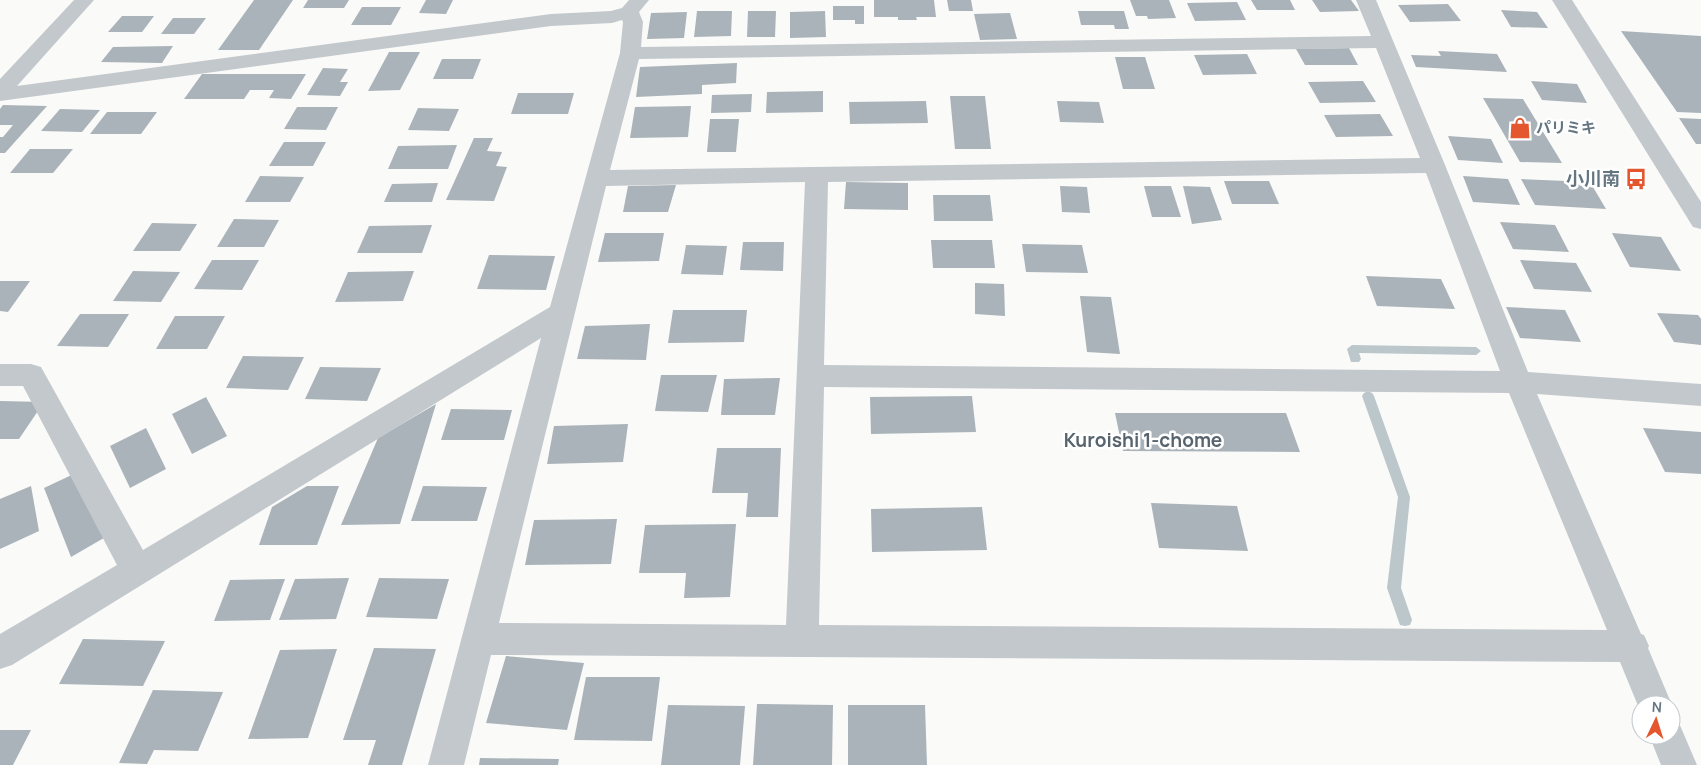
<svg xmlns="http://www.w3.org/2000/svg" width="1701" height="765" font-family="Manrope,'Noto Sans JP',sans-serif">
  <rect width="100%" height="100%" fill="#fafaf8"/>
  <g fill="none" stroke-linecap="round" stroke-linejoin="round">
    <g fill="#bbc7cb" fill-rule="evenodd">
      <path d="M1352,345L1476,347L1481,351L1476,355L1359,353L1361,359L1359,362H1351L1347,349Z"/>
      <path d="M1368,391L1372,393L1374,396L1410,497L1401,588L1412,620L1410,625L1405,626L1400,625L1387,588L1398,497L1362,396L1364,393Z"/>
    </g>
  </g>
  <g fill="#aab3b9">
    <path d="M254,0H293L259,50H218Z"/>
    <path d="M308,0H349L344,8H303Z"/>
    <path d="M426,0H453L446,14L419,13Z"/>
    <path d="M874,0H934L936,17H916L917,20H898V17H874Z"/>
    <path d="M947,0H971L973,11H949Z"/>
    <path d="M1130,0H1169L1176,18L1148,19L1147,16H1136Z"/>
    <path d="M1251,0H1290L1295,10H1257Z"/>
    <path d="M1312,0H1351L1359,11L1320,12Z"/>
    <path d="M1237,2L1246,20L1195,21L1187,3Z"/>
    <path d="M1448,4L1461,21L1410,22L1398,5Z"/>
    <path d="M833,6H864V24H855V20H833Z"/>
    <path d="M362,7H401L391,25H351Z"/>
    <path d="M1501,10L1537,12L1548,28L1511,27Z"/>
    <path d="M697,11H732L731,36L694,37Z"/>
    <path d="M748,11H776L775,37H747Z"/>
    <path d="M825,11L826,37L790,38V12Z"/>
    <path d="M1078,11H1124L1129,29H1115L1114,25H1081Z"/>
    <path d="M687,12L684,38L647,39L651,13Z"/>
    <path d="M1010,13L1017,39L980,40L974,14Z"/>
    <path d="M122,16H154L142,32H108Z"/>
    <path d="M173,18H206L194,34H161Z"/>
    <path d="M1621,31L1701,36V113L1677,112Z"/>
    <path d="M173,46L162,63L101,62L113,47Z"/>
    <path d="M1349,48L1358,65H1305L1296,49Z"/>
    <path d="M1438,51L1497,54L1507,72L1416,67L1411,55L1441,56Z"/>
    <path d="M389,52H420L400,90L368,91Z"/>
    <path d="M1247,54L1257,74L1203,75L1194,55Z"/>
    <path d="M1115,57H1145L1155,89H1123Z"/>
    <path d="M442,59H481L473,79H433Z"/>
    <path d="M737,63L736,83L702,85V94L636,97L640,67Z"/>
    <path d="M323,68L348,69L340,82H348L340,96L307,95Z"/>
    <path d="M202,74H306L291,99L269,98L274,90H250L244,99H184Z"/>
    <path d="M1363,81L1376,102L1320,103L1308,82Z"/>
    <path d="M1531,81L1577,84L1587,103L1542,100Z"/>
    <path d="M823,91V112L766,113L767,92Z"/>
    <path d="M518,93H574L568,114H511Z"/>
    <path d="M752,94L751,112L711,113L712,95Z"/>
    <path d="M950,96H985L991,149H955Z"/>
    <path d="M1483,98L1523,99L1562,163L1520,162Z"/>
    <path d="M926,101L928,123L850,124L849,102Z"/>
    <path d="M1057,101L1099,102L1104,123L1060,122Z"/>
    <path d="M3,105L47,106L5,153H0V137H3L13,125H0V109Z"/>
    <path d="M691,106L688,137L630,138L635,107Z"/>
    <path d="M297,107H338L326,130L284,129Z"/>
    <path d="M418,108L459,109L449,131L408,130Z"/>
    <path d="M60,109L100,110L82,132L41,131Z"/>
    <path d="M107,112H157L141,134H90Z"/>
    <path d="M1380,114L1393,136L1336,137L1324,115Z"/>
    <path d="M1679,118L1701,119V144H1696Z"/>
    <path d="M710,119H739L736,152H707Z"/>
    <path d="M1448,136L1491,139L1503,163L1458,160Z"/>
    <path d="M474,138H493L487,151L502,152L496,166L507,167L494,201L446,200Z"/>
    <path d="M284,142H326L313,166H269Z"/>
    <path d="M457,145L448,169H388L398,146Z"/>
    <path d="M30,149H73L53,173H10Z"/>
    <path d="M260,176L304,177L290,202H245Z"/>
    <path d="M1463,176L1508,179L1520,205L1473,202Z"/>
    <path d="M1521,179L1590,182L1606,209L1535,205Z"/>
    <path d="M1224,181H1269L1279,204H1232Z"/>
    <path d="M846,182L908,183V210L844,209Z"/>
    <path d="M438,183L432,202H384L392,184Z"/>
    <path d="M676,185L668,212H623L628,186Z"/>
    <path d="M1060,186L1087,187L1090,213L1062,212Z"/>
    <path d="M1144,186H1171L1181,217H1152Z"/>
    <path d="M1183,186L1210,187L1222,220L1192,224Z"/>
    <path d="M933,195H990L993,221H934Z"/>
    <path d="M234,219L279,220L264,247H217Z"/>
    <path d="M1500,222L1555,225L1569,252L1513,249Z"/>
    <path d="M152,223L197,224L180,251H133Z"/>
    <path d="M432,225L422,253H357L369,226Z"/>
    <path d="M605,233H664L659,261L598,262Z"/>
    <path d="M1612,233L1661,237L1681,271L1630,267Z"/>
    <path d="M931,240H992L995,268H933Z"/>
    <path d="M743,242H784L783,271L740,270Z"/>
    <path d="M1022,244L1082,245L1088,273L1026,272Z"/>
    <path d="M686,245L727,246L723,275L681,274Z"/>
    <path d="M489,255L555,256L546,290L477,289Z"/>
    <path d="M212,260H259L242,290L194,289Z"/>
    <path d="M1520,260L1576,263L1592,292L1534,289Z"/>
    <path d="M133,271L180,272L161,302L113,301Z"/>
    <path d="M414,271L403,301L335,302L348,272Z"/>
    <path d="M1366,276L1441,279L1455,309L1377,306Z"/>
    <path d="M0,281H30L8,312L0,311Z"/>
    <path d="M975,283L1004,284L1005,316L975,314Z"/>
    <path d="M1080,296L1111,297L1120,354L1087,352Z"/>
    <path d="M1506,307L1565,310L1581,342L1520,338Z"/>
    <path d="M673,310H747L744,342L668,343Z"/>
    <path d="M1657,313L1698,315L1701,319V345L1674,342Z"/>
    <path d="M80,314H129L108,347L57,346Z"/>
    <path d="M175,316H225L207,349H156Z"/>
    <path d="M650,324L646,360L577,359L585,326Z"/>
    <path d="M243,356L304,357L288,390L226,388Z"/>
    <path d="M320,367L381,368L367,401L305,399Z"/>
    <path d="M661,375H717L708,412L655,411Z"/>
    <path d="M780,378L775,415H721L724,379Z"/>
    <path d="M972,396L976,432L871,434L870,397Z"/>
    <path d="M206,397L227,436L192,454L172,414Z"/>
    <path d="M0,401L44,402L19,439H0Z"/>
    <path d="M436,404L400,524L341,525L378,438Z"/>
    <path d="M451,409L512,410L504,440H441Z"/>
    <path d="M1115,413H1286L1300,452L1123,451Z"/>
    <path d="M628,424L623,462L547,464L554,426Z"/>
    <path d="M146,428L166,469L130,488L110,446Z"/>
    <path d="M1643,428L1701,432V474L1665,472Z"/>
    <path d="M717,448H781L778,517H746L748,493H712Z"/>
    <path d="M78,472L109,535L71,557L44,488Z"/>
    <path d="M31,486L39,531L0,549V499Z"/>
    <path d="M307,486H339L317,545H259L272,507Z"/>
    <path d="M423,486L487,487L477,521H411Z"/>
    <path d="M1151,503L1237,506L1248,551L1159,548Z"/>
    <path d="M982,507L987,550L872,552L871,509Z"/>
    <path d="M617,519L611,564L525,565L534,520Z"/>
    <path d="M736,524L730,597L684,598L686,573H639L645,525Z"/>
    <path d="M349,578L336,619L279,620L295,579Z"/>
    <path d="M379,578L449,579L437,619L366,617Z"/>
    <path d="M285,579L270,620L214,621L230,580Z"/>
    <path d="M83,639L165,641L143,686L59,684Z"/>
    <path d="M374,648L436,649L402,765H368L376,740H343Z"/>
    <path d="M337,649L308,738L248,739L280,650Z"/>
    <path d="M506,656L584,663L567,730L486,723Z"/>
    <path d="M586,677H660L652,741L574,740Z"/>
    <path d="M153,690L223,692L198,751L154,750L147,764L119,763Z"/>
    <path d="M757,704L833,705L832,765H753Z"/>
    <path d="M668,705L745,706L740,765H661Z"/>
    <path d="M848,705H925L927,765H848Z"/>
    <path d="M0,730H31L13,765H0Z"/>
    <path d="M480,758L559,759L558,765H479Z"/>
  </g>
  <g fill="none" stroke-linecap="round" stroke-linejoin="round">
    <g fill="#c3c8cc" fill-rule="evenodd">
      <path d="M74,0H94L17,86L551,14L611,11L622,8L629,0H649L639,12L643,22L641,47L1371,36L1356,0H1376L1445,165L1528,372L1701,384V406L1537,394L1641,634L1644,635L1649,646L1648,648L1672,705L1671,708V705H1641V713L1620,662L491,655L464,765H428L541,338L12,665L0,669V634L117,565L23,386H0V364H31L41,367L143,550L550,307L620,53L623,22L622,20L612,23L551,26L0,101V79ZM1376,48L1420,158L610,170L639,59ZM1426,173L1500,371L824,365L828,182ZM805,182L786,625L499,623L606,186ZM824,387L1509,393L1607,630L819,625Z"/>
      <path d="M1552,0H1572L1701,202V229L1693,227Z"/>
      <path d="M1671,719L1679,723L1697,765H1661L1649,735H1671Z"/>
    </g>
  </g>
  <defs>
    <g id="shop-bare" transform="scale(1.725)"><path d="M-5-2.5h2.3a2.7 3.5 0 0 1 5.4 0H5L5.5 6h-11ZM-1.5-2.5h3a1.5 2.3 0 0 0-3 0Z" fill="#e4572e" stroke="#fff" stroke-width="2.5" paint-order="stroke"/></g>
    <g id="bus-bare" transform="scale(1.725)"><path d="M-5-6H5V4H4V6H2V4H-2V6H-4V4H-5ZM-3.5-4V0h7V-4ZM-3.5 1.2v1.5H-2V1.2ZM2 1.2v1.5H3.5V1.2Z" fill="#e4572e" stroke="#fff" stroke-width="2.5" paint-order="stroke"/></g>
  </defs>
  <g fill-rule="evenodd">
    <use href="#shop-bare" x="1520" y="128"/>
    <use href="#bus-bare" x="1636" y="179"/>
  </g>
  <g text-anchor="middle" stroke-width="5" stroke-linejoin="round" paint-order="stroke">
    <g font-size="15" font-weight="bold" fill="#657683" stroke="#fff" text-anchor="start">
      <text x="1536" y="133">パリミキ</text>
    </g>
    <g font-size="18" font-weight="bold" fill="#657683" stroke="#fff" text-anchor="end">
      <text x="1620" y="185">小川南</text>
    </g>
    <g font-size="19" font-weight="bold" fill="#57646e" stroke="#fff">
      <text x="1143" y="447">Kuroishi 1-chome</text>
    </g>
  </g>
  <g transform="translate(1656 720) rotate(4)"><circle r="24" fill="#ffffff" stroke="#c1c8cd"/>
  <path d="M0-4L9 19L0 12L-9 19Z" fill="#e4572e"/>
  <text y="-8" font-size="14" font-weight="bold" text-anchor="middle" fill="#657683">N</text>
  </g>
</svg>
